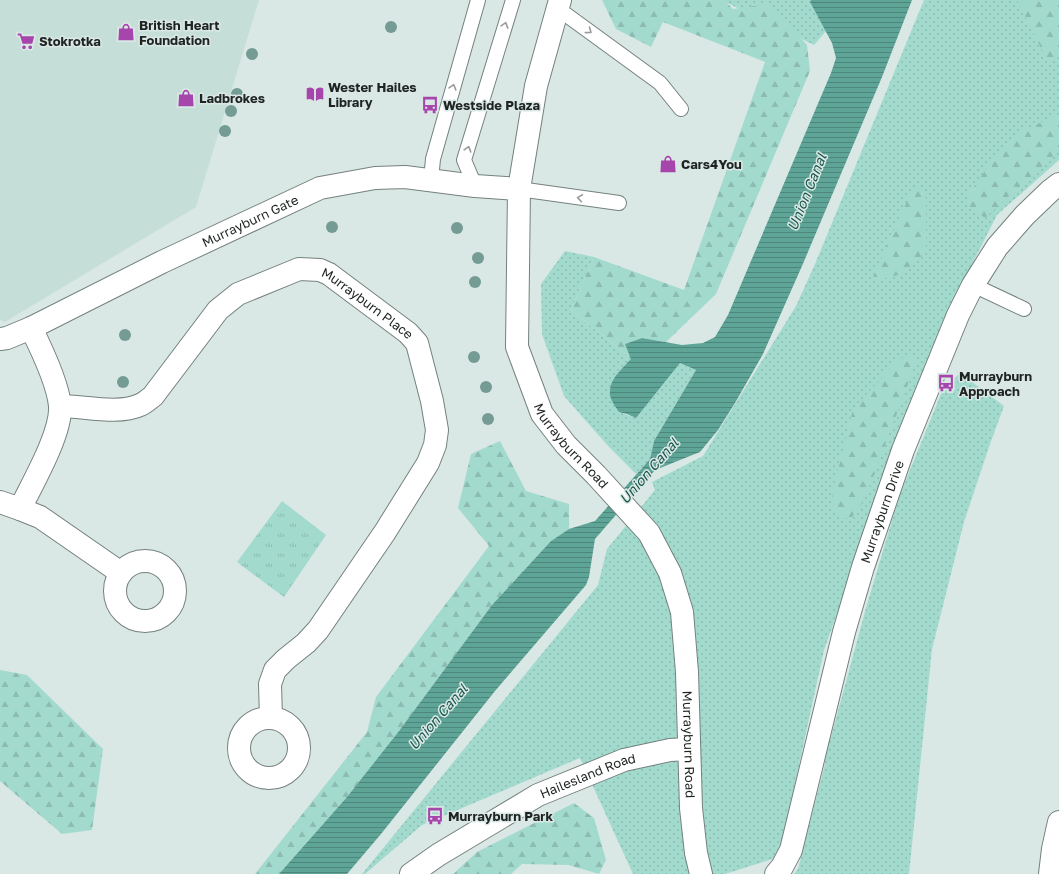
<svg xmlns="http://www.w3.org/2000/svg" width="1059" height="874" font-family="'Golos Text',sans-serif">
  <defs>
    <pattern id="grass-dots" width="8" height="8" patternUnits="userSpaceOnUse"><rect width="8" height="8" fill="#a3dace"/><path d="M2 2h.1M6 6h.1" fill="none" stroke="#8cbbb1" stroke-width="1.8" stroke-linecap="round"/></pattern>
    <pattern id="forest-firs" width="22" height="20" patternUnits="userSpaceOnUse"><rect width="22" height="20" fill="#a3dace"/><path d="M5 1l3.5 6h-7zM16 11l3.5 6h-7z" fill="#8cbbb1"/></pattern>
    <pattern id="park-tufts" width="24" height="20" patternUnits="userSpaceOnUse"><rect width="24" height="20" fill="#a3dace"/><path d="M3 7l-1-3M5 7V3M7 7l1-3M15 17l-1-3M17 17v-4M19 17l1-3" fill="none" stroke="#8cbbb1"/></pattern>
    <pattern id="water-rules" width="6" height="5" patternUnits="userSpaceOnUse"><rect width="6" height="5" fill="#5ea598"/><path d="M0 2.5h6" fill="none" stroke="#4d867c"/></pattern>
  </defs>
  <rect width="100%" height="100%" fill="#dae8e5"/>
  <path fill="#c6ded8" d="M0,0H259L196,207L5,322L0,320Z"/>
  <g fill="url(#grass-dots)">
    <path d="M721,0H811L810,2L826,31L814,45Z"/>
    <path d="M924,0H1059V160L997,215L942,323L824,650L779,857L725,874H633L580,758L422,825L365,874H362L598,585L607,549L655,490L652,482L703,456L796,306L815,264Z"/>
    <path d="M565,251L594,257L571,310L632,359L618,372L619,412L636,418L680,363L696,370L654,441L650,459L636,474L609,447L564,396L542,334L541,284Z"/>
    <path d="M960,373L1004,406L990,444L964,522L932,649L909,874H794L798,869L825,764V751L831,737L866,608L899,497L943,389Z"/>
  </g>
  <g fill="url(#forest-firs)">
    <path d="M602,0H724L733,9L770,4L807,45L810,71L716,294L666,342L642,338L625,344L632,359L571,310L594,257L684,290L765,62L663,22L651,47L616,29Z"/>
    <path d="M1017,0H1059V57L1049,64Z"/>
    <path d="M1059,114V151L985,218L969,206L967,197L998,152L1022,131Z"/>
    <path d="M913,188L923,190L926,199V253L901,274L871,282Z"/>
    <path d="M909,355L917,360L864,501L852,517L842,519L834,513L832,494L853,409L899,359Z"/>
    <path d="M500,441L526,491L569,504V529L551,541L492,605L399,731L347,797L279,874H255L367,732L376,697L489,546L458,508L471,454Z"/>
    <path d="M0,670L27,675L103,749L92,830L62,834L0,781Z"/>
    <path d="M574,803L594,818L606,860L599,874L568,865L522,864L511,874H453L477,852Z"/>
  </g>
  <path fill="url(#park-tufts)" d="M282,501L326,535L284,597L237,562Z"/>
  <path fill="url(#water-rules)" d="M811,0H912L882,77L802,266L763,354L735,403L718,430L700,452L655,470L595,539L589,577L586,585L495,691L381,834L347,874H279L347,797L399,731L492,605L551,541L569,529L595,521L650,459L654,441L696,370L680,363L636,418L627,414L619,412C616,407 610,400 610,394C609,379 622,369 631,359L625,344L642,338L682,345L703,343L715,337L728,315L831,73L836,58L832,43L810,2Z"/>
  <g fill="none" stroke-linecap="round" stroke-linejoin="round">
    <g stroke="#74817e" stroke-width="16">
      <g id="lane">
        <path d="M557,8L660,83L681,109"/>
        <path d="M431,180L433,159L478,0"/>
        <path d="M475,186L464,160L513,0"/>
        <path d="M519,189L619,203"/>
        <path d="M973,285L1024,309"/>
      </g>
    </g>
    <g stroke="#74817e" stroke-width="24">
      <g id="street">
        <path id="s1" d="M0,339L7,338L31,328L162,262L320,188L375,178L405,177L475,186L519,189"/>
        <path id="s2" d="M60,406C84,406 118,415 140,405C145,403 149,399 153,396L218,310L238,294L299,269L320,270L329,274L408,333L417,343L432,401L437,430L435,445L428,463L385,532L318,630L306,643L286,659L275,670L270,684L271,718"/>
        <path d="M0,502L20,509C32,484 62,433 60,406C58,384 41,348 31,328"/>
        <path d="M20,509L40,517L121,573"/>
        <circle cx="145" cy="591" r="30"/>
        <circle cx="269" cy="748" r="30"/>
        <path id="s3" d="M776,874L782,867L791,850L844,632L863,567L903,450L958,315L973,285L997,247L1025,215L1050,191L1059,184"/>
        <path d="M1050,874L1053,849L1059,822"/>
      </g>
    </g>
    <g stroke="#74817e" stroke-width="24">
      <g id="secondary">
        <path id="s4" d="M560,0L536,86L519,189L517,347L542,414L566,445L596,475L649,533L670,573L682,612L687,672L691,808L696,853L701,874"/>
        <path id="s5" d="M411,874L438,855L538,795L624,760L670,750L689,749"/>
      </g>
    </g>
    <use href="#lane" stroke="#fff" stroke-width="14"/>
    <use href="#street" stroke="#fff" stroke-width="22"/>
    <use href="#secondary" stroke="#fff" stroke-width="22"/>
  </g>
  <g fill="#749b94">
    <circle cx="391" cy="27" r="6"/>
    <circle cx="252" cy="54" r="6"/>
    <circle cx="237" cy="94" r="6"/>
    <circle cx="231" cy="111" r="6"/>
    <circle cx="225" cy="131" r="6"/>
    <circle cx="332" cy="227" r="6"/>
    <circle cx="457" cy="228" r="6"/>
    <circle cx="478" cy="258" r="6"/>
    <circle cx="475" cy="282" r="6"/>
    <circle cx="125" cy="335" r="6"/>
    <circle cx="474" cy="357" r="6"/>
    <circle cx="123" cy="382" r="6"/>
    <circle cx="486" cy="387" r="6"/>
    <circle cx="488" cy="419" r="6"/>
  </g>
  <defs><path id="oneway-chevron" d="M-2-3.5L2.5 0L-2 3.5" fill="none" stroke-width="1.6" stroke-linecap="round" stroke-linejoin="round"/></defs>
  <g stroke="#9a9c9c">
    <use href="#oneway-chevron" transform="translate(505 25) rotate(-73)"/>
    <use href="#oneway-chevron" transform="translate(589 31) rotate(36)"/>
    <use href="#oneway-chevron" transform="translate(453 87) rotate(-74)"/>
    <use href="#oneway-chevron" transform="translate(468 149) rotate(-73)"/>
    <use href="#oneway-chevron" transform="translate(580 198) rotate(-172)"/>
  </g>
  <defs>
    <g id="shop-bare" transform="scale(1.38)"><path d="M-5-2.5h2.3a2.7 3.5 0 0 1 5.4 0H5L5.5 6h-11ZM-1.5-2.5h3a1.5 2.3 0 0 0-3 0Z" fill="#a645ac" stroke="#dae8e5" stroke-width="2.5" paint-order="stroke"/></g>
    <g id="supermarket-bare" transform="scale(1.38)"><path d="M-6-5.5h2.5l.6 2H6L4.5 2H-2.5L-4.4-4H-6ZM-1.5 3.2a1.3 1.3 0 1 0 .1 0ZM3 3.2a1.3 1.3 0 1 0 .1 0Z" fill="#a645ac" stroke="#dae8e5" stroke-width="2.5" paint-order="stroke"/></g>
    <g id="library-bare" transform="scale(1.38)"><path d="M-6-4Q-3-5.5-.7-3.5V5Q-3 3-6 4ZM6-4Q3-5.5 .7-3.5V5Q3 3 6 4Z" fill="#a645ac" stroke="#dae8e5" stroke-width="2.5" paint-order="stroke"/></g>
    <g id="bus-bare" transform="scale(1.38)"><path d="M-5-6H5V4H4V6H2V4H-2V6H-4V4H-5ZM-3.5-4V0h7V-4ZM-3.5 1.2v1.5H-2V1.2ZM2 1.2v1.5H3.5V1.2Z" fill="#a645ac" stroke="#dae8e5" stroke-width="2.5" paint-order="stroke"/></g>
  </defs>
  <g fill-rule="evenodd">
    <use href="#shop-bare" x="126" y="32"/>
    <use href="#supermarket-bare" x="26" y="41"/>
    <use href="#library-bare" x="315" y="94"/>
    <use href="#shop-bare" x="186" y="98"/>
    <use href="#bus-bare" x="430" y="105"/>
    <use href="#shop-bare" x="668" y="164"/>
    <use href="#bus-bare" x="946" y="383"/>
    <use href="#bus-bare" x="435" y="816"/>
  </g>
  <g text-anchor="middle" stroke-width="3" stroke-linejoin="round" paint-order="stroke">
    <g font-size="13" font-weight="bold" fill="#1f2423" stroke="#dae8e5" text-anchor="start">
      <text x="139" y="30">British Heart<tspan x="139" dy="15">Foundation</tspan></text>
      <text x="39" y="46">Stokrotka</text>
      <text x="328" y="92">Wester Hailes<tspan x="328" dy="15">Library</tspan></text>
      <text x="199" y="103">Ladbrokes</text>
      <text x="443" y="110">Westside Plaza</text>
      <text x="681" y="169">Cars4You</text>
      <text x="959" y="381">Murrayburn<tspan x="959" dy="15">Approach</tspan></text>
      <text x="448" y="821">Murrayburn Park</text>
    </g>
    <g font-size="13" fill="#1f2423" stroke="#dae8e5">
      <text dy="5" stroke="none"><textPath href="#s1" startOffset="277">Murrayburn Gate</textPath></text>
      <text dy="5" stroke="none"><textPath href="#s2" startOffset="375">Murrayburn Place</textPath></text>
      <text dy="5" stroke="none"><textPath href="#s4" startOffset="466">Murrayburn Road</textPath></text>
      <text dy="5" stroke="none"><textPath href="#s3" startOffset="379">Murrayburn Drive</textPath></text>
      <text dy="5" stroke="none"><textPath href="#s4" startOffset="802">Murrayburn Road</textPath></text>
      <text dy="5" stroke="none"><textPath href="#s5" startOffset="203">Hailesland Road</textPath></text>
    </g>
    <g font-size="14" font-style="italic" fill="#1a564d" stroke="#dae8e5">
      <text transform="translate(807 192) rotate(-68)" y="5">Union Canal</text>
      <text transform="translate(649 471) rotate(-49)" y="5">Union Canal</text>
      <text transform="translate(438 717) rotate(-49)" y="5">Union Canal</text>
    </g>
  </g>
</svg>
